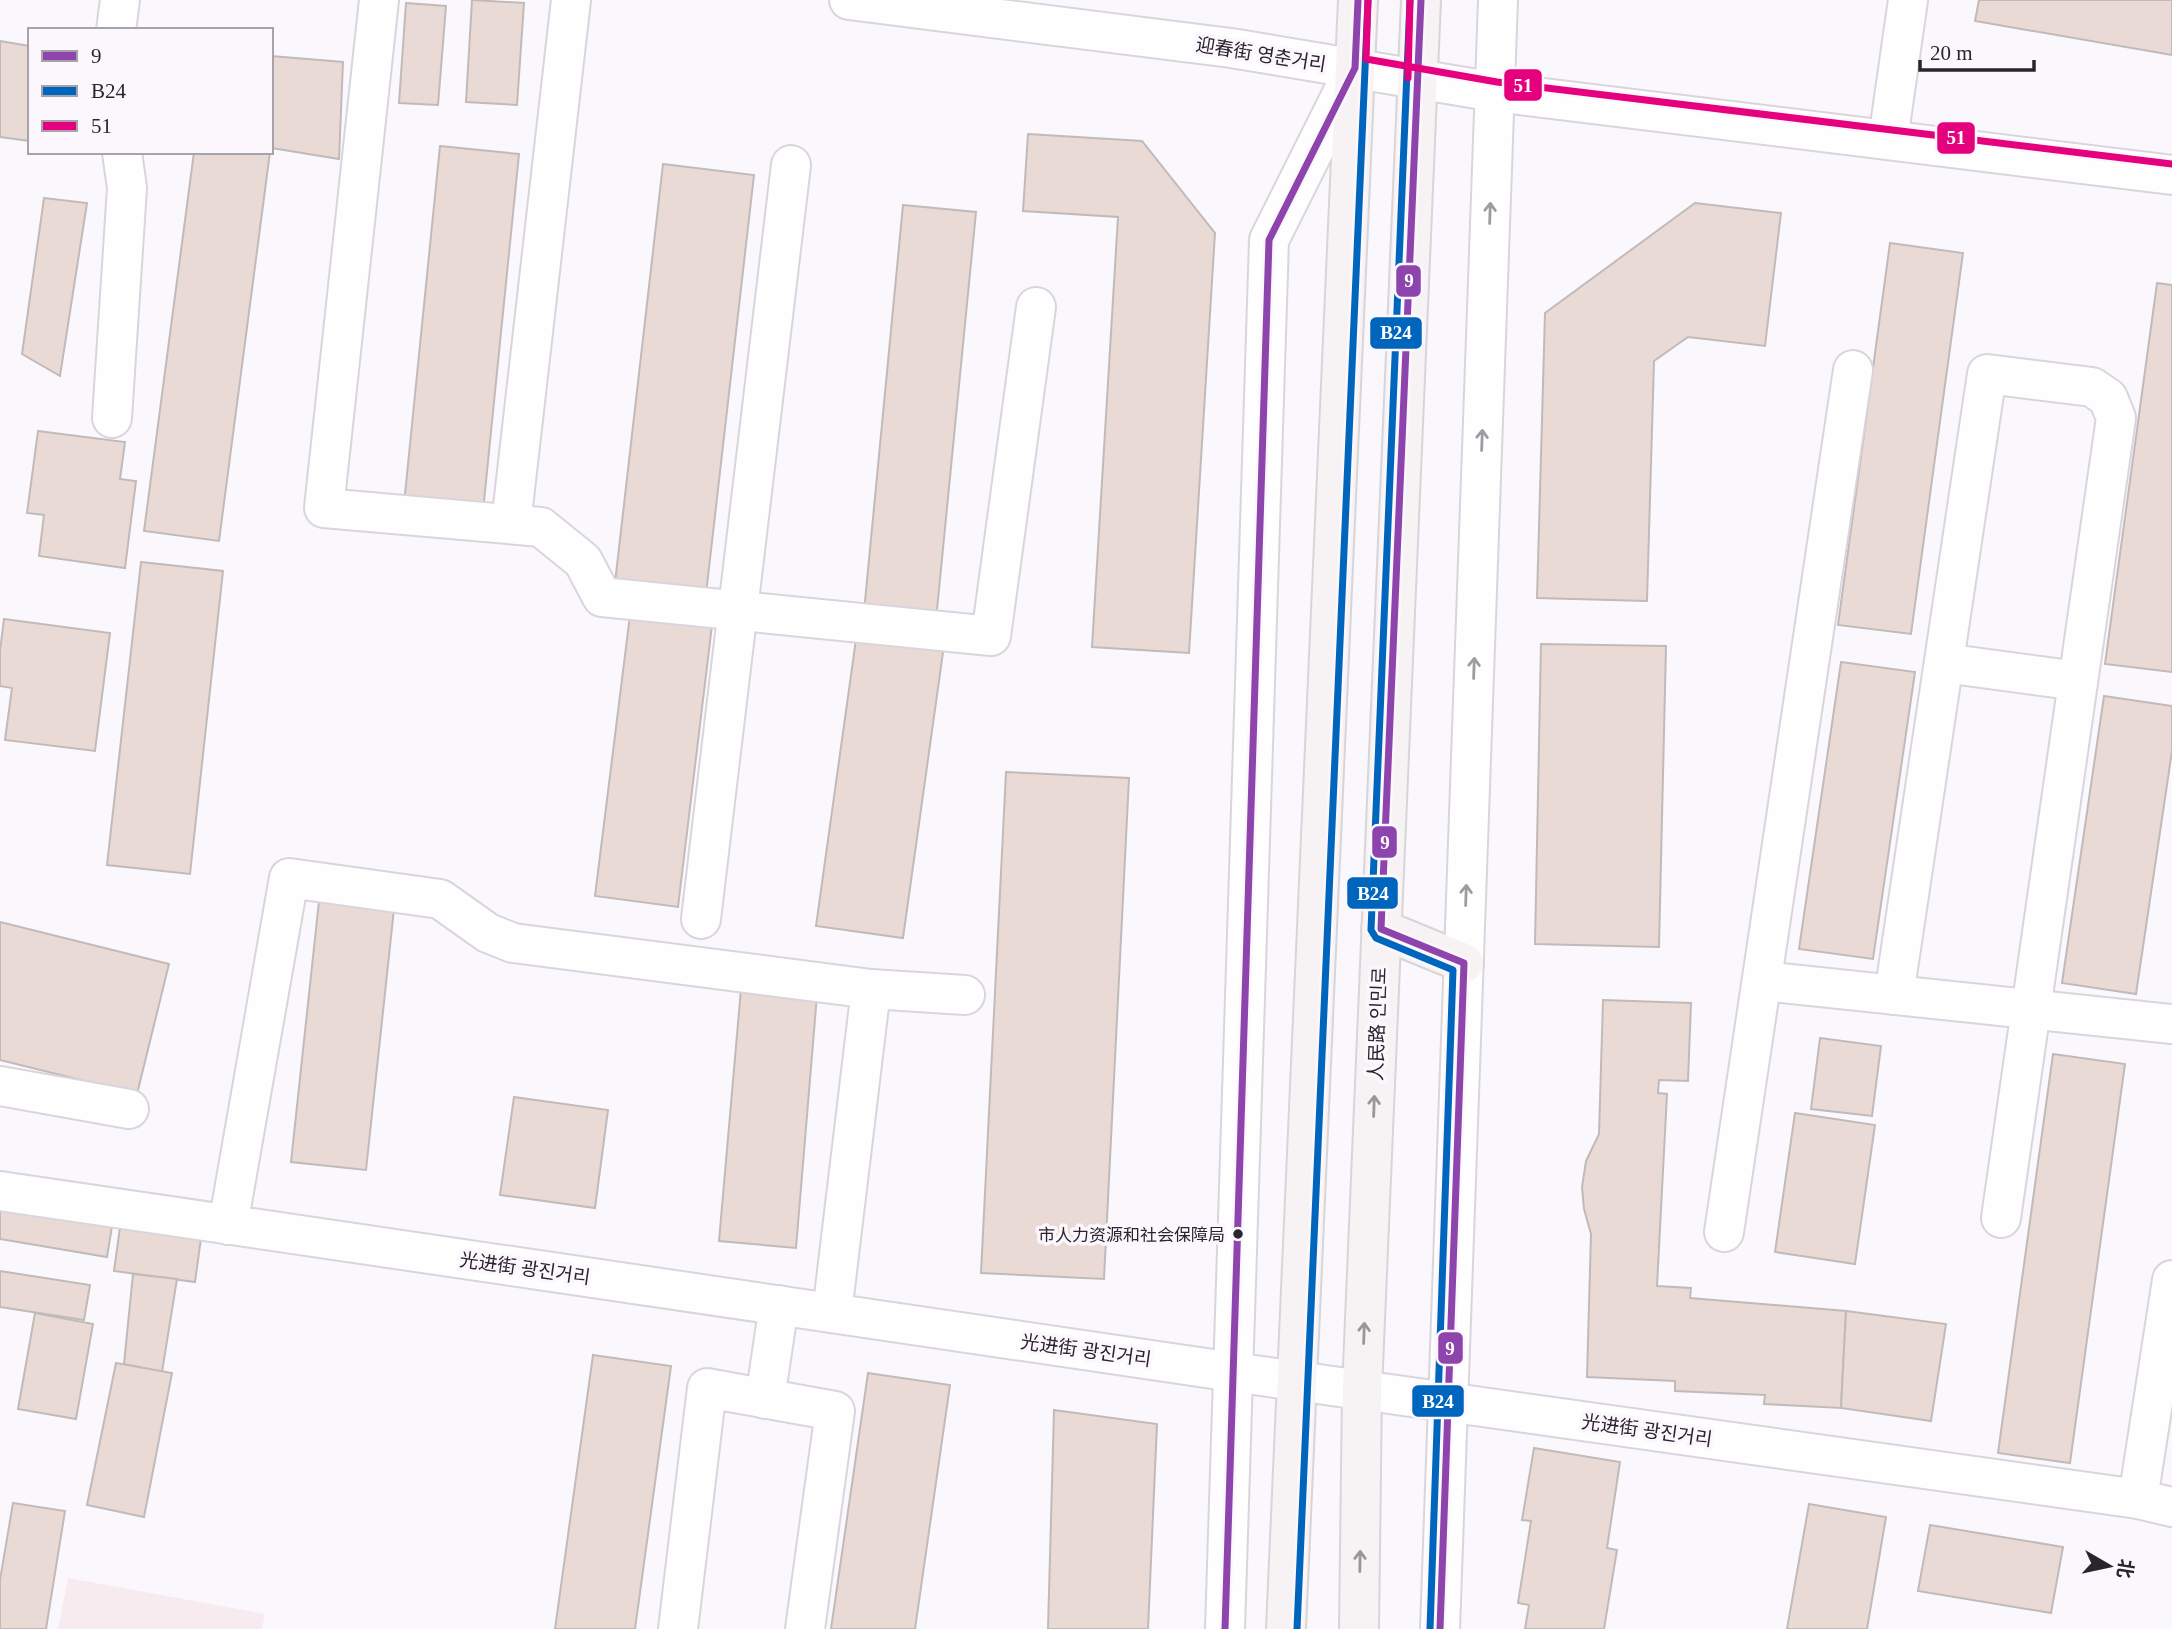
<svg xmlns="http://www.w3.org/2000/svg" width="2172" height="1629" font-family="'Times New Roman','Noto Sans SC','Noto Sans KR',serif">
  <rect width="100%" height="100%" fill="#faf8fc"/>
  <path fill="#f8ebef" d="M68,1578L265,1614L262,1629H58Z"/>
  <g fill="#e9dad6" stroke="#c1bab9" stroke-width="2">
    <path d="M472,0L524,3L517,105L466,102Z"/>
    <path d="M1979,0H2172V55L1975,21Z"/>
    <path d="M406,3L446,6L438,105L399,103Z"/>
    <path d="M0,41L30,46V141L0,137Z"/>
    <path d="M271,56L343,62L339,159L271,148L273,129H271Z"/>
    <path d="M1028,134L1142,141L1215,233L1189,653L1092,647L1118,217L1023,211Z"/>
    <path d="M440,146L519,154L483,511L404,504Z"/>
    <path d="M194,152H270L219,541L144,531Z"/>
    <path d="M663,164L754,175L706,594L615,583Z"/>
    <path d="M44,198L87,203L60,376L22,354Z"/>
    <path d="M1695,203L1781,213L1765,346L1688,337L1654,361L1647,601L1537,598L1545,313Z"/>
    <path d="M903,205L976,212L936,620L864,612Z"/>
    <path d="M1890,243L1963,253L1911,634L1838,625Z"/>
    <path d="M2157,283L2172,285V672L2105,664Z"/>
    <path d="M38,431L125,442L120,479L136,481L125,568L39,556L44,515L27,513Z"/>
    <path d="M141,562L223,571L190,874L107,865Z"/>
    <path d="M630,615L712,625L678,907L595,896Z"/>
    <path d="M4,619L110,633L95,751L5,740L12,688L0,686V651Z"/>
    <path d="M858,625L945,638L903,938L816,926Z"/>
    <path d="M1541,644L1666,646L1659,947L1535,944Z"/>
    <path d="M1841,662L1915,672L1873,959L1799,949Z"/>
    <path d="M2104,696L2172,706V751L2136,994L2062,983Z"/>
    <path d="M1006,772L1129,778L1104,1279L981,1273Z"/>
    <path d="M319,901L394,909L366,1170L291,1162Z"/>
    <path d="M0,922L169,964L137,1094L0,1060Z"/>
    <path d="M741,989L817,995L796,1248L719,1241Z"/>
    <path d="M1603,1000L1691,1003L1688,1081L1659,1080L1658,1093L1667,1094L1657,1286L1691,1288L1690,1298L1846,1311L1841,1408L1764,1404L1765,1395L1675,1391V1381L1587,1377L1591,1234L1584,1209L1582,1187L1586,1161L1599,1134Z"/>
    <path d="M1820,1038L1881,1046L1872,1116L1811,1109Z"/>
    <path d="M2053,1054L2125,1064L2070,1463L1998,1453Z"/>
    <path d="M514,1097L608,1110L595,1208L500,1195Z"/>
    <path d="M1795,1113L1875,1125L1855,1264L1775,1252Z"/>
    <path d="M0,1201L113,1220L107,1257L0,1239Z"/>
    <path d="M121,1220L202,1231L195,1282L114,1271Z"/>
    <path d="M0,1271L90,1285L84,1320L0,1307Z"/>
    <path d="M133,1274L177,1279L162,1372L124,1364Z"/>
    <path d="M1846,1311L1946,1324L1931,1421L1841,1408Z"/>
    <path d="M35,1313L93,1324L76,1419L18,1409Z"/>
    <path d="M593,1355L671,1366L635,1629H555Z"/>
    <path d="M116,1363L172,1373L144,1517L87,1505Z"/>
    <path d="M868,1373L950,1385L915,1629H831Z"/>
    <path d="M1054,1410L1157,1424L1148,1629H1048Z"/>
    <path d="M1534,1448L1620,1462L1607,1548L1617,1550L1604,1629H1525L1529,1605L1518,1603L1531,1521L1522,1520Z"/>
    <path d="M13,1503L65,1511L46,1629H0V1580Z"/>
    <path d="M1809,1504L1886,1517L1867,1629H1787Z"/>
    <path d="M1930,1525L2063,1547L2051,1613L1918,1591Z"/>
  </g>
  <g fill="none" stroke-linecap="round" stroke-linejoin="round">
    <g stroke="#dad5dd" stroke-width="42">
      <g id="minor">
        <path d="M379,0L324,508L541,527L583,561L602,597L991,636L1036,307"/>
        <path d="M849,0L1231,48L1495,92L2172,175"/>
        <path d="M116,30L120,0"/>
        <path d="M1888,140L1908,0"/>
        <path d="M112,418L127,188L122,152"/>
        <path d="M511,524L571,0"/>
        <path d="M1944,663L2078,681"/>
        <path d="M701,919L791,165"/>
        <path d="M1762,981L2172,1024"/>
        <path d="M1894,995L1987,374L2092,387L2108,398L2116,418L2001,1218"/>
        <path d="M0,1086L129,1109"/>
        <path d="M0,1191L1233,1372L2138,1499L2172,1507"/>
        <path d="M228,1225L289,878L440,899L488,933L513,943L871,989L965,995"/>
        <path d="M1724,1232L1853,370"/>
        <path d="M832,1313L871,989"/>
        <path d="M765,1399L779,1305"/>
        <path d="M2138,1499L2172,1280"/>
        <path d="M678,1629L707,1388L835,1411L805,1629"/>
        <path d="M1225,1629L1269,240L1355,68"/>
        <path d="M1440,1629L1498,0"/>
      </g>
    </g>
    <g stroke="#d7d5d9" stroke-width="42">
      <g id="major">
        <path d="M1381,929L1464,963"/>
        <path d="M1286,1629L1358,0"/>
        <path d="M1359,1629L1362,1390L1421,0"/>
      </g>
    </g>
    <use href="#minor" stroke="#fefeff" stroke-width="38"/>
    <use href="#major" stroke="#f7f3f4" stroke-width="38"/>
    <g stroke="#fbf7fd" stroke-width="12">
      <g id="bus-1">
        <path d="M1421,0L1381,929L1464,963L1440,1629"/>
        <path d="M1225,1629L1269,240L1355,68L1358,0"/>
      </g>
    </g>
    <g stroke="#fbf7fd" stroke-width="12">
      <g id="bus-2">
        <path d="M1410,0L1371,930L1376,938L1453,970L1430,1629"/>
        <path d="M1297,1629L1368,0"/>
      </g>
    </g>
    <g stroke="#fbf7fd" stroke-width="12">
      <g id="bus-3">
        <path d="M1368,0L1366,59L1497,82L2172,164"/>
        <path d="M1408,78L1410,0"/>
      </g>
    </g>
    <use href="#bus-1" stroke="#8e44ad" stroke-width="7"/>
    <use href="#bus-2" stroke="#0065bd" stroke-width="7"/>
    <use href="#bus-3" stroke="#e5007d" stroke-width="7"/>
  </g>
  <defs><path id="oneway-shaft" d="M-6 0H5M1.5-3L5.5 0L1.5 3" fill="none" stroke-width="1.6" stroke-linecap="round" stroke-linejoin="round" transform="scale(1.75)"/></defs>
  <g stroke="#9f9ba1">
    <use href="#oneway-shaft" transform="translate(1490 213) rotate(-88)"/>
    <use href="#oneway-shaft" transform="translate(1482 440) rotate(-88)"/>
    <use href="#oneway-shaft" transform="translate(1474 668) rotate(-88)"/>
    <use href="#oneway-shaft" transform="translate(1466 895) rotate(-88)"/>
  </g>
  <g stroke="#9b959b">
    <use href="#oneway-shaft" transform="translate(1374 1106) rotate(-88)"/>
    <use href="#oneway-shaft" transform="translate(1364 1333) rotate(-88)"/>
    <use href="#oneway-shaft" transform="translate(1360 1561) rotate(-89)"/>
  </g>
  <circle fill="#2b232e" stroke="#fbf7fd" stroke-width="2.5" cx="1238" cy="1234" r="6"/>
  <g text-anchor="middle" stroke-width="7" stroke-linejoin="round" paint-order="stroke">
    <g font-size="17" fill="#2b232e" stroke="#fbf7fd" text-anchor="end">
      <text x="1225" y="1241">市人力资源和社会保障局</text>
    </g>
    <g font-size="19" fill="#2b232e" stroke="#fbf7fd">
      <text transform="translate(1261 54) rotate(9)" y="7">迎春街 영춘거리</text>
      <text transform="translate(1377 1024) rotate(-88)" y="7">人民路 인민로</text>
      <text transform="translate(525 1268) rotate(8)" y="7">光进街 광진거리</text>
      <text transform="translate(1086 1350) rotate(8)" y="7">光进街 광진거리</text>
      <text transform="translate(1647 1430) rotate(8)" y="7">光进街 광진거리</text>
    </g>
  </g>
  <g stroke="#fbf7fd" stroke-width="2.5">
    <rect x="1503" y="68" width="40" height="34" rx="7" fill="#e5007d"/>
    <rect x="1936" y="121" width="40" height="34" rx="7" fill="#e5007d"/>
    <rect x="1395" y="264" width="27" height="34" rx="7" fill="#8e44ad"/>
    <rect x="1369" y="316" width="54" height="34" rx="7" fill="#0065bd"/>
    <rect x="1371" y="825" width="27" height="34" rx="7" fill="#8e44ad"/>
    <rect x="1346" y="876" width="53" height="34" rx="7" fill="#0065bd"/>
    <rect x="1437" y="1331" width="27" height="34" rx="7" fill="#8e44ad"/>
    <rect x="1411" y="1384" width="54" height="34" rx="7" fill="#0065bd"/>
  </g>
  <g font-size="19" text-anchor="middle" font-weight="bold" fill="#fff">
    <text x="1523" y="92">51</text>
    <text x="1956" y="144">51</text>
    <text x="1409" y="287">9</text>
    <text x="1396" y="339">B24</text>
    <text x="1385" y="849">9</text>
    <text x="1373" y="900">B24</text>
    <text x="1450" y="1355">9</text>
    <text x="1438" y="1408">B24</text>
  </g>
  <rect x="28" y="28" width="245" height="126" fill="#fbf7fd" stroke="#a8a2aa" stroke-width="2"/>
  <rect x="42" y="51" width="35" height="10" fill="#8e44ad" stroke="#a8a2aa" stroke-width="2"/>
  <text x="91" y="63" font-size="21" fill="#2b232e">9</text>
  <rect x="42" y="86" width="35" height="10" fill="#0065bd" stroke="#a8a2aa" stroke-width="2"/>
  <text x="91" y="98" font-size="21" fill="#2b232e">B24</text>
  <rect x="42" y="121" width="35" height="10" fill="#e5007d" stroke="#a8a2aa" stroke-width="2"/>
  <text x="91" y="133" font-size="21" fill="#2b232e">51</text>
  <g transform="translate(2109 1566) rotate(99)" stroke="#fbf7fd" stroke-width="5" paint-order="stroke">
  <path d="M0-5L12 26L0 18L-12 26Z" fill="#2b232e"/>
  <text y="-10" font-size="19" font-weight="bold" text-anchor="middle" fill="#2b232e">北</text>
  </g>
  <path d="M1920 60v10h114v-10" fill="none" stroke="#2b232e" stroke-width="3.5"/>
  <text x="1930" y="60" font-size="21" fill="#2b232e" stroke="#fbf7fd" stroke-width="5" paint-order="stroke">20 m</text>
</svg>
